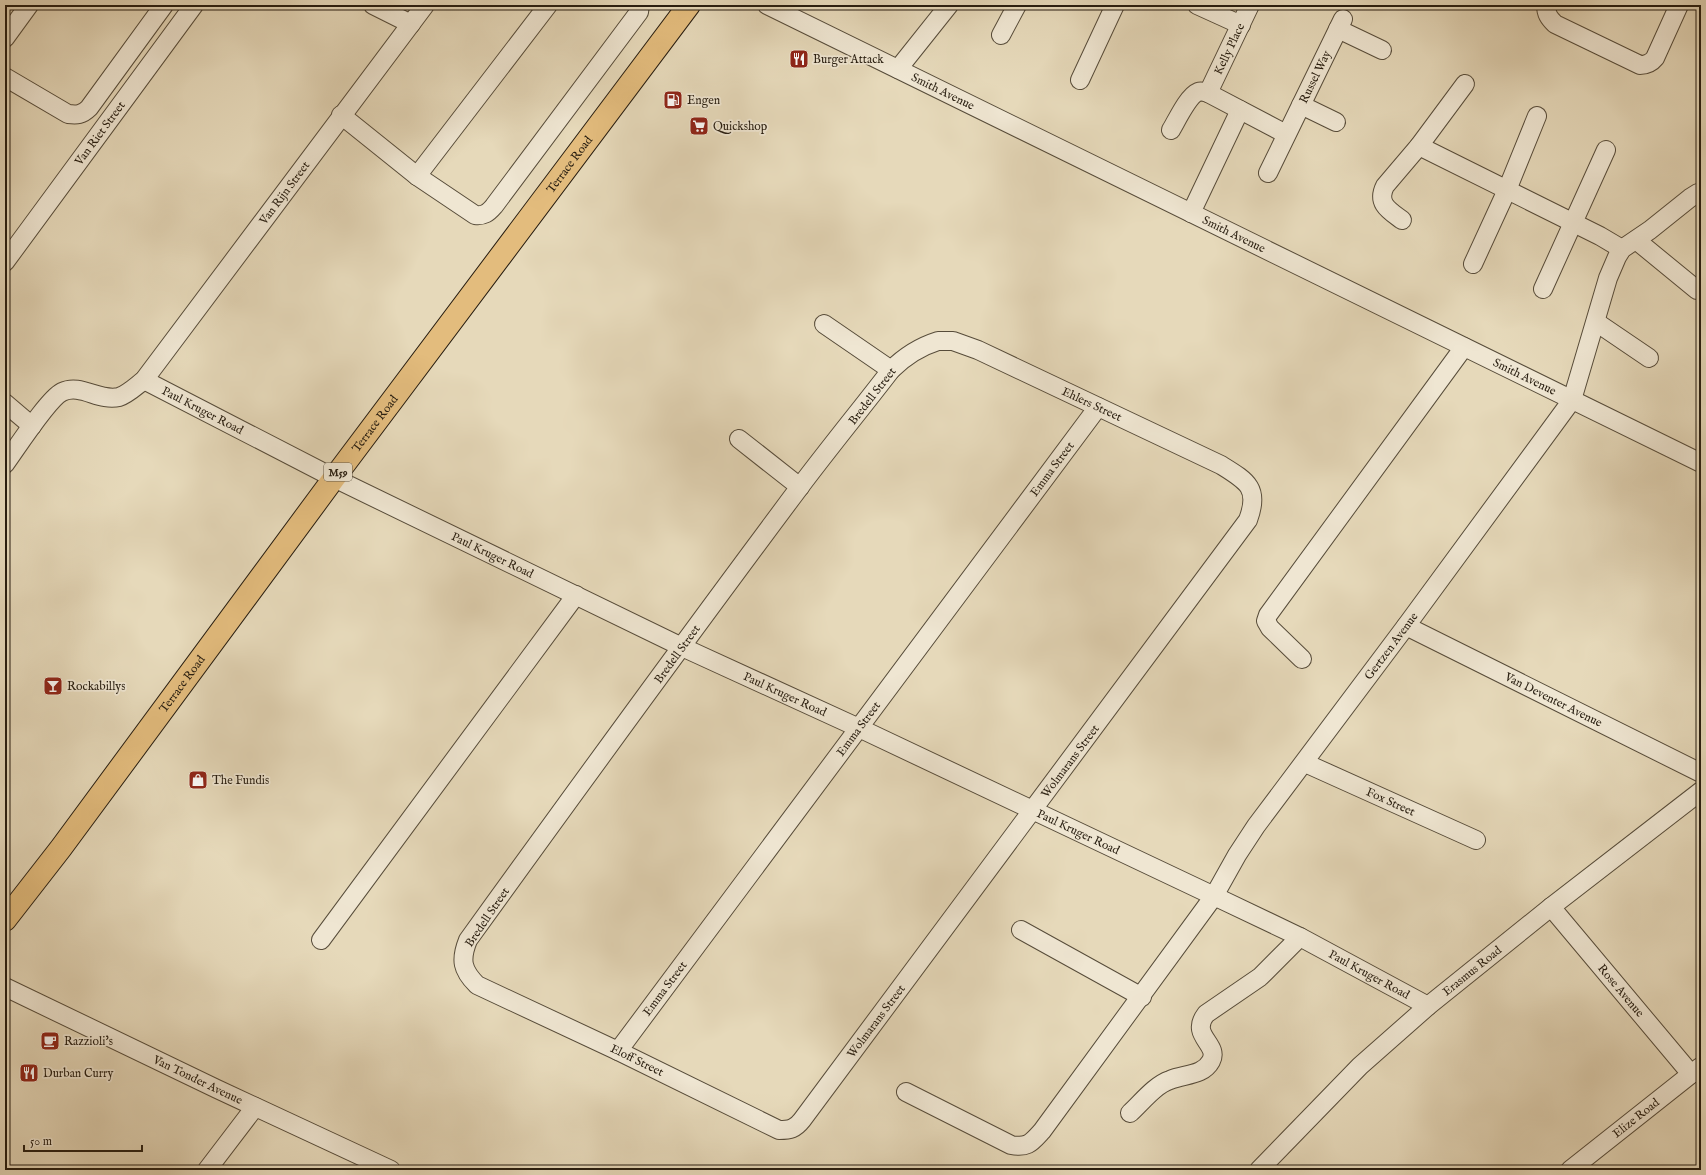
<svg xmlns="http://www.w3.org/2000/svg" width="1706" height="1175" font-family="'IM FELL English',serif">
  <rect width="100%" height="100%" fill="#e6d9ba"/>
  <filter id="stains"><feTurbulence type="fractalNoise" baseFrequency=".005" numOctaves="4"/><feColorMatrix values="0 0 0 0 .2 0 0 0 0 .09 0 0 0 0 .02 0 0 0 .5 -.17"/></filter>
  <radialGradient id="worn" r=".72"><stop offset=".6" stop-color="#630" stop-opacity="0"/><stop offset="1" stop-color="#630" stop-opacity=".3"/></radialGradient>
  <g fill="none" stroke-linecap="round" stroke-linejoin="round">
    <g stroke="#574c3a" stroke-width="20">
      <g id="minor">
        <path d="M373,5L411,24"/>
        <path id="s1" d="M767,5L1701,463"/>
        <path d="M1197,5L1241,25"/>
        <path d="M1546,5C1546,14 1549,18 1555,24L1640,65C1647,65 1651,63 1655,58L1679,5"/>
        <path d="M1338,29L1382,50"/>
        <path d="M1001,35L1017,5"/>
        <path d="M5,38L29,5"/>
        <path d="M898,69L949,5"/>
        <path d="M5,77L68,114C77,115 82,115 89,108L164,5"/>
        <path d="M1080,80L1115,5"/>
        <path id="s2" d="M1208,93L1250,5"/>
        <path d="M1301,105L1336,122"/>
        <path d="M341,115L417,176L475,215C484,216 488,213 494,206L639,12L640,5"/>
        <path d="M1171,130C1177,120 1188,96 1198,92C1201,91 1205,92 1208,93L1286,134"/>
        <path d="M1419,146L1600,236L1622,249"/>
        <path id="s3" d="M1268,173L1343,19"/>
        <path d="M417,176L548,5"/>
        <path d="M1191,213L1240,110"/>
        <path d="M1402,220C1390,211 1376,204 1385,186L1419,146L1465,84"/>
        <path d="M1636,240L1697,290"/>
        <path id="s4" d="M5,262L194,5"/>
        <path d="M1473,264L1507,190L1537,116"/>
        <path d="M1543,289L1606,150"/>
        <path d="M1596,322L1649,358"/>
        <path d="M824,324L891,370"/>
        <path d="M938,341H953L978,350L1221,465C1247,481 1260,488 1248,520L802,1120C795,1129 790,1130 779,1130L618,1051L477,985C462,970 460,960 468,940C577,789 687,638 799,488C829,448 861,409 891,370C905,356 919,347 938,341Z"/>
        <path id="s5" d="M144,380L334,478L682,647L859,728L1214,896L1300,937L1428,1006"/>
        <path d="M5,403L32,426"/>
        <path d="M739,439L800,487"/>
        <path id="s6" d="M5,464C16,449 48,399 62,392C81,383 99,402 119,397C128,394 136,386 144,380L425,5"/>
        <path id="s7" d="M1406,626L1701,773"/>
        <path d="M1302,659L1270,628L1266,621L1268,615L1464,347"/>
        <path id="s8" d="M1305,763L1476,840"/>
        <path id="s9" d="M1551,907L1691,1074"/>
        <path d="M1021,930L1142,997"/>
        <path d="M321,940L576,595"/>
        <path id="s10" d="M5,987L217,1089L391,1170"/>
        <path id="s11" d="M618,1051L1098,407"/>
        <path id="s12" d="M906,1092L1011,1145C1028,1148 1031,1143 1042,1131L1214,896L1237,855L1256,826L1406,626L1572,400L1608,278L1617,257L1622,249L1650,230L1690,198L1698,193L1701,194"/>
        <path d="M1130,1113C1142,1102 1155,1085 1170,1080C1184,1074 1203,1076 1211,1061C1220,1044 1189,1036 1206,1014L1260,977L1300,937"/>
        <path d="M207,1170L255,1107"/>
        <path id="s13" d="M1259,1170L1360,1066L1428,1006L1551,907L1701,791"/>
        <path id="s14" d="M1570,1170L1700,1067"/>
      </g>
    </g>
    <g stroke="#271d10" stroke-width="24">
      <g id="primary">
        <path id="s15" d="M5,920L61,848L334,478L689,5"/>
      </g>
    </g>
    <use href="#minor" stroke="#efe6d2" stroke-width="18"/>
    <use href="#primary" stroke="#e3bc7d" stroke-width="22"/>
  </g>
  <defs>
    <g id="restaurant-square" transform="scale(1)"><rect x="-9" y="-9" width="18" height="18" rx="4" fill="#8f2418" stroke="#efe6d2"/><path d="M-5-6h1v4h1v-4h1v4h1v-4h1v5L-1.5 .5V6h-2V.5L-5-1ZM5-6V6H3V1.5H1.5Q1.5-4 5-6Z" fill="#fff"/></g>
    <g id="fuel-square" transform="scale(1)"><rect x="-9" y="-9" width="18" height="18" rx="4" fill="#8f2418" stroke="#efe6d2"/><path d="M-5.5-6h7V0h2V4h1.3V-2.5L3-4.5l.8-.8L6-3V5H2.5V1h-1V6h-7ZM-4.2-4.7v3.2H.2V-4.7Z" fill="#fff"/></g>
    <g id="supermarket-square" transform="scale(1)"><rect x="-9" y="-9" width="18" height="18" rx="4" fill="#8f2418" stroke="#efe6d2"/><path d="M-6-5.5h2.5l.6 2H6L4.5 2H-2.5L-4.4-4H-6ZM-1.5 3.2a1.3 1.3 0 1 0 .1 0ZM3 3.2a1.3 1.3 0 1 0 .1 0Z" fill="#fff"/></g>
    <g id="bar-square" transform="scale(1)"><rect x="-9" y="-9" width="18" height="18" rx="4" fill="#8f2418" stroke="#efe6d2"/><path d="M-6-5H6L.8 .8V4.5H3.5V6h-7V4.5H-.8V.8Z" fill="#fff"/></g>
    <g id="shop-square" transform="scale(1)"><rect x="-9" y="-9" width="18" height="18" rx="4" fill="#8f2418" stroke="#efe6d2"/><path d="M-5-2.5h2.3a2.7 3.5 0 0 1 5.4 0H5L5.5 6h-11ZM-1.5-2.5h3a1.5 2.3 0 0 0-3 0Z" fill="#fff"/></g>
    <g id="cafe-square" transform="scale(1)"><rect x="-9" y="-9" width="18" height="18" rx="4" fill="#8f2418" stroke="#efe6d2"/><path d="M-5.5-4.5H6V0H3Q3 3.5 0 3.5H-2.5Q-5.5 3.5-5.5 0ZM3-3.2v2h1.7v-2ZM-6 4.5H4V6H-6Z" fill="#fff"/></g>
  </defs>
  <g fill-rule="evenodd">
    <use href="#restaurant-square" x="799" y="59"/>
    <use href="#fuel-square" x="673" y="100"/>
    <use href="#supermarket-square" x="699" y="126"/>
    <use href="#bar-square" x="53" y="686"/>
    <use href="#shop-square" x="198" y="780"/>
    <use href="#cafe-square" x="50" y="1041"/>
    <use href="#restaurant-square" x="29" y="1073"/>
  </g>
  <g text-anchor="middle" stroke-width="3.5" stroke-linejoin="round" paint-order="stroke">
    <rect fill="#efe6d2" stroke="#63594a" stroke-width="1" x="324" y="463" width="28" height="18" rx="3"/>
    <g font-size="11" font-weight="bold" fill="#271d10">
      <text x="338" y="476">M59</text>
    </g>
    <g font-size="12" fill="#271d10" stroke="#efe6d2">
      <text dy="4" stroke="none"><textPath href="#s2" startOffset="49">Kelly Place</textPath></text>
      <text dy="4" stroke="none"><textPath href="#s3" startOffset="107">Russel Way</textPath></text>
      <text dy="4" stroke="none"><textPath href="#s1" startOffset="196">Smith Avenue</textPath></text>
      <text dy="4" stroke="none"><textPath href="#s4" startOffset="160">Van Riet Street</textPath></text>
      <text dy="4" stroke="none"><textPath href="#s15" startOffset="943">Terrace Road</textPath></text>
      <text dy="4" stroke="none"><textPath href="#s6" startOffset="415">Van Rijn Street</textPath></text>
      <text dy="4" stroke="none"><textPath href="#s1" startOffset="520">Smith Avenue</textPath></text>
      <text dy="4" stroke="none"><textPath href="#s1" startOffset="844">Smith Avenue</textPath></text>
      <text transform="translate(872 396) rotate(-52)" y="4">Bredell Street</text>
      <text transform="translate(1092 404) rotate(25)" y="4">Ehlers Street</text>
      <text dy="4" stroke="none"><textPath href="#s5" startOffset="66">Paul Kruger Road</textPath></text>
      <text dy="4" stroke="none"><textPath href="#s15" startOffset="619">Terrace Road</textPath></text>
      <text dy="4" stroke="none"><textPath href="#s11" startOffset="726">Emma Street</textPath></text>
      <text dy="4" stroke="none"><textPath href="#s5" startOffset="390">Paul Kruger Road</textPath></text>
      <text dy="4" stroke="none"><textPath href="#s12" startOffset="752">Gertzen Avenue</textPath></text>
      <text transform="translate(677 654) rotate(-54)" y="4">Bredell Street</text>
      <text dy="4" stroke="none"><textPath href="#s15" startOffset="295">Terrace Road</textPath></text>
      <text dy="4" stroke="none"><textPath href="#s5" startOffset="714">Paul Kruger Road</textPath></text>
      <text dy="4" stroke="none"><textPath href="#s7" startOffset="165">Van Deventer Avenue</textPath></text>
      <text dy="4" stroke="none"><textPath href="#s11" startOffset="402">Emma Street</textPath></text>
      <text transform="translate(1070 761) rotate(-53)" y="4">Wolmarans Street</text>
      <text dy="4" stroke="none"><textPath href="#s8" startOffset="94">Fox Street</textPath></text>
      <text dy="4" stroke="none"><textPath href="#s5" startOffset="1038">Paul Kruger Road</textPath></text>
      <text transform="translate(487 917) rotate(-56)" y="4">Bredell Street</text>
      <text dy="4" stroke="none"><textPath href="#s13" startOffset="292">Erasmus Road</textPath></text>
      <text dy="4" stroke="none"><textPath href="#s5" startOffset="1362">Paul Kruger Road</textPath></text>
      <text dy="4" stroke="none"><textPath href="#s11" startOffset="78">Emma Street</textPath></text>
      <text dy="4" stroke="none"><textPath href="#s9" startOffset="109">Rose Avenue</textPath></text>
      <text transform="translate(876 1021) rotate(-53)" y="4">Wolmarans Street</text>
      <text transform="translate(637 1060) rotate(26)" y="4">Eloff Street</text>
      <text dy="4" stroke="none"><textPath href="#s10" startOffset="214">Van Tonder Avenue</textPath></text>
      <text dy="4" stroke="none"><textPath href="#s14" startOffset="84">Elize Road</textPath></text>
    </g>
    <g font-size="12" fill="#271d10" stroke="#efe6d2" text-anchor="start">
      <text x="813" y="63">Burger Attack</text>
      <text x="687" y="104">Engen</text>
      <text x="713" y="130">Quickshop</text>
      <text x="67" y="690">Rockabillys</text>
      <text x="212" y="784">The Fundis</text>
      <text x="64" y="1045">Razzioli's</text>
      <text x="43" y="1077">Durban Curry</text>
    </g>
  </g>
  <rect width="1706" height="1175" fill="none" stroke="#e6d9ba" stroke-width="20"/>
  <rect x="6" y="6" width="1694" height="1163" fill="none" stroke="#271d10" stroke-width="2"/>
  <rect x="10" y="10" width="1686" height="1155" fill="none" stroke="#271d10"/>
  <path d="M24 1145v6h118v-6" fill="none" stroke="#271d10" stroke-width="2"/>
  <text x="30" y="1145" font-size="12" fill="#271d10" stroke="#efe6d2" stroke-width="3" paint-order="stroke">50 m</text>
  <rect width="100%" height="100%" filter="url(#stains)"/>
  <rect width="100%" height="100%" fill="url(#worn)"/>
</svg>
